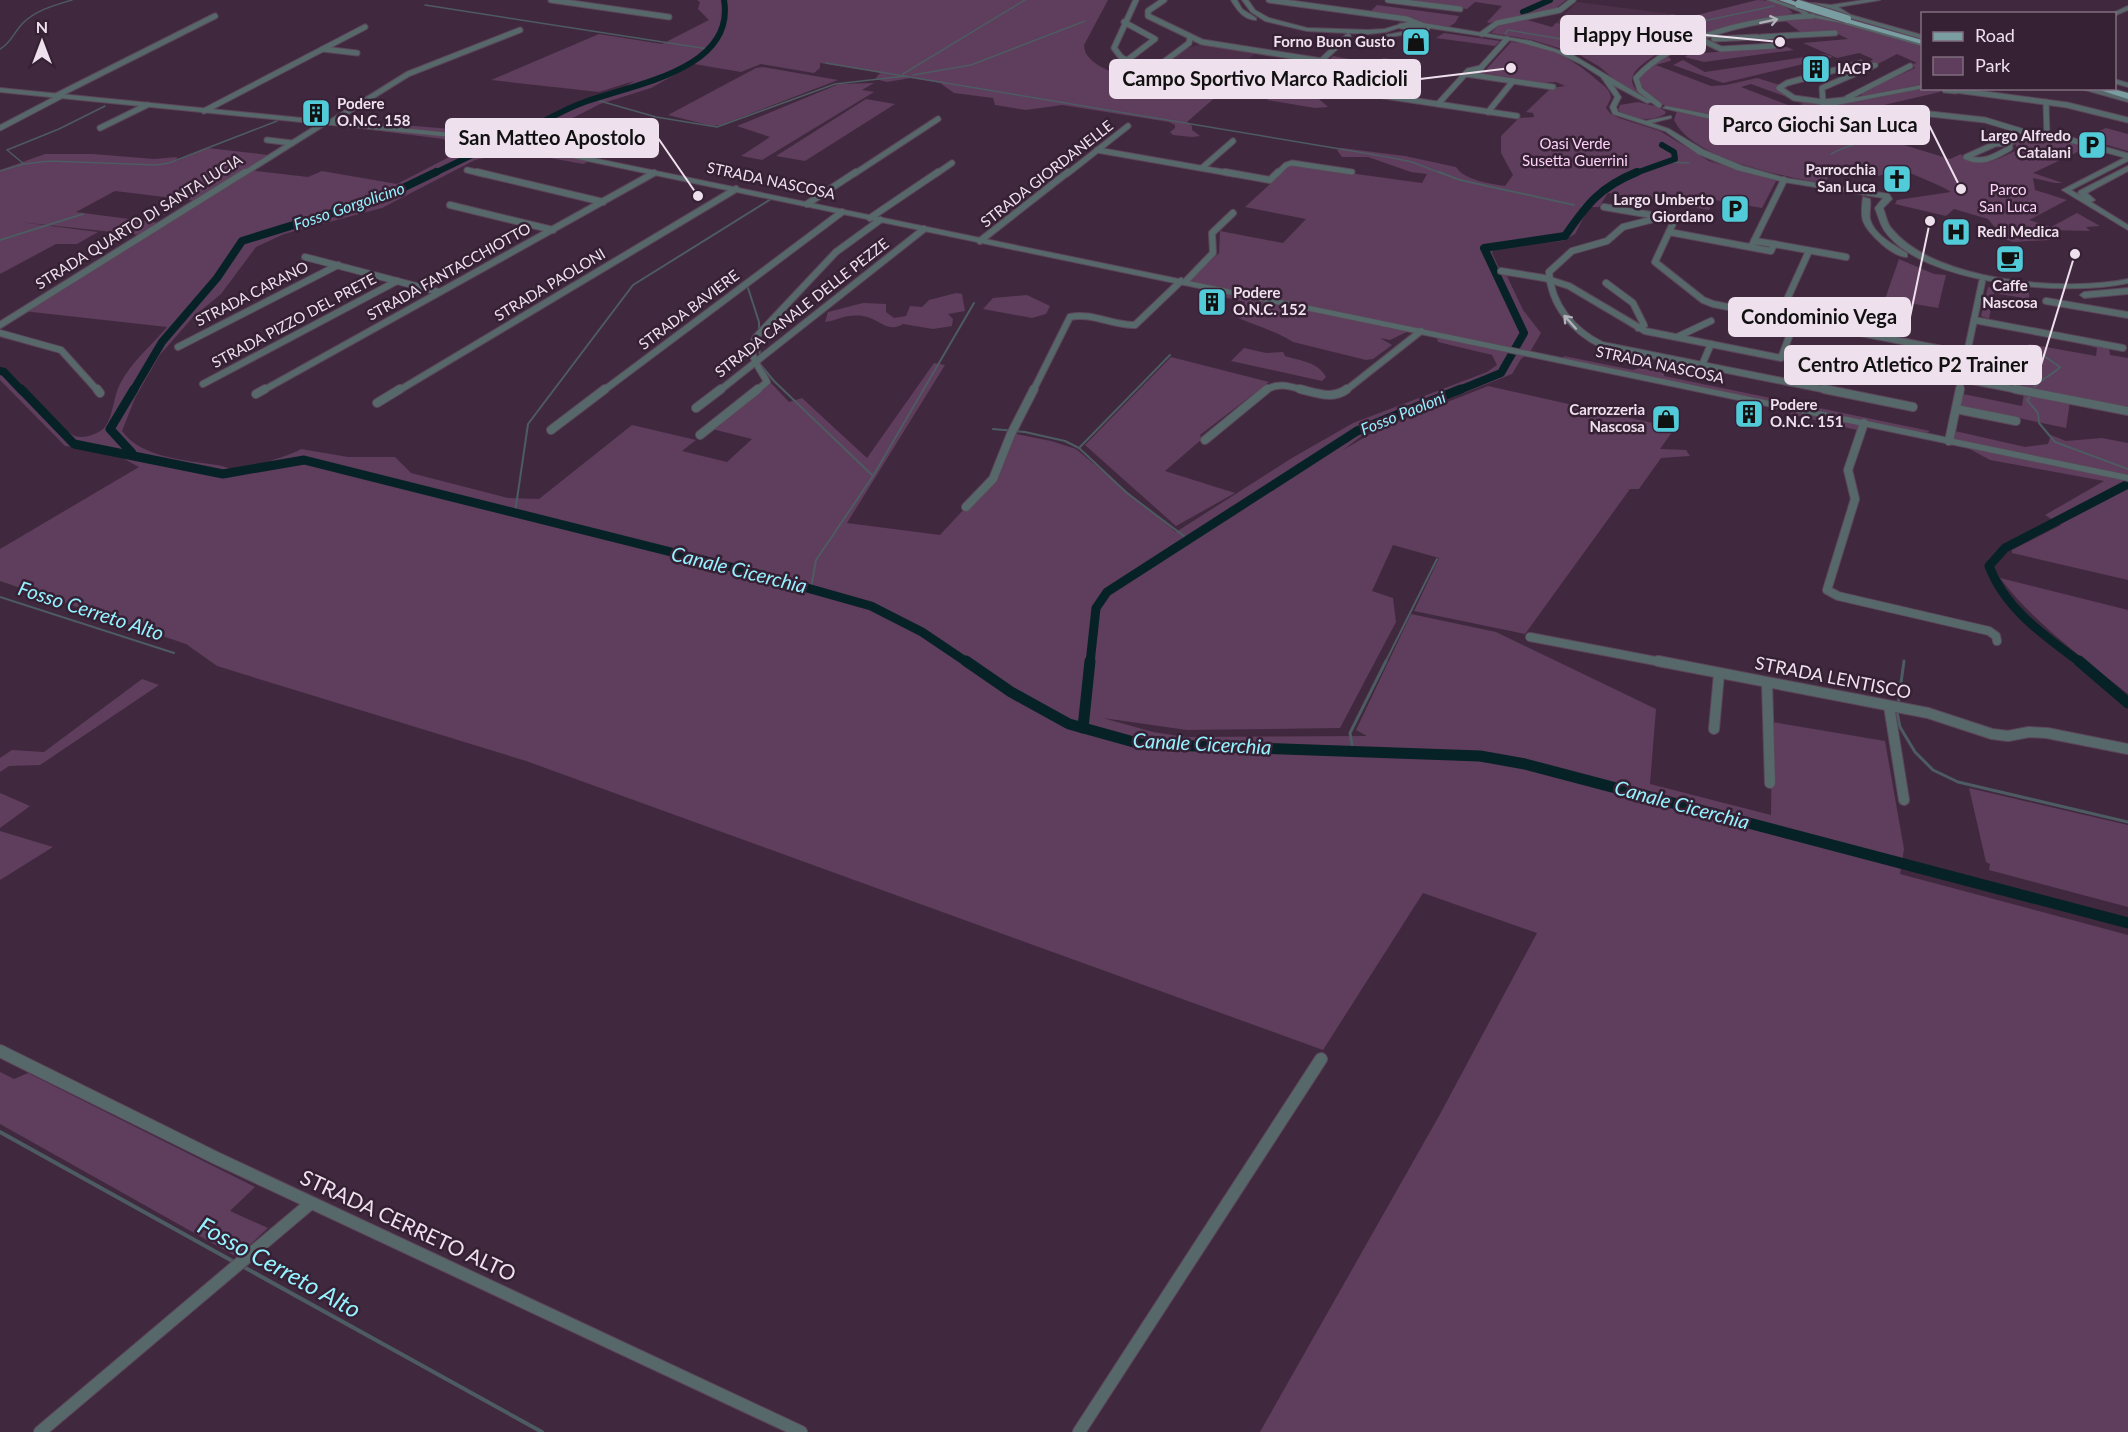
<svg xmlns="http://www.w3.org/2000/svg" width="2128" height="1432" font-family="Lato,sans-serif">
  <rect width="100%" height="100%" fill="#40293e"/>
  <g fill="#4c304a">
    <path d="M1577,2L1671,14L1659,36L1556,23Z"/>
    <path d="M1200,45L1255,53L1249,59L1258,61L1242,74L1167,62L1187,48Z"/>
  </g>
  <g fill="#5f3d5c">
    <path d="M697,0H1108L1084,45C1084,79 1181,87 1207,91L1214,85L1227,87L1187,122L1192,126V130L1200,136L1192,137L1173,135L1170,132L1175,128V125L1169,122L1062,105L1026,110L995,105L993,98L954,93L940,83L910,78L887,82L875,79L880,73L820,63V68L814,73L761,64L741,72L694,64L651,88L600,104L555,127L540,141L600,156L583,164L540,156L502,154L475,160L382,208L284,234L256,247L221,294L193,317L159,356L135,398L122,431C141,458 186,460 216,465C222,465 228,469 234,469C247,469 289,456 301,449L348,457H395L411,473L508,498L539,499L632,425L696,440L682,451L727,462L752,439L712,429L771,383L789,402L802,398L867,458L934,363L945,365L847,523L940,535L966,507L997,481L1016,434L1051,441L1076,449L1176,532L1292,458L1353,423L1487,372L1497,365L1492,355L1438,342L1435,332L1415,328L1390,340L1380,338L1392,345L1373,359L1366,360L1293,342C1275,330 1252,325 1232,315L1245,302L1207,293L1206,285L1190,280L1219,253L1220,231L1283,243L1306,219L1245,207L1291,165L1422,183L1427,174L1411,172L1368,157H1342L1337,150L1342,148L1405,156L1456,167C1464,180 1491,184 1505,186L1513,175L1501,153V136L1519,118L1534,117L1533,113L1526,112L1551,88L1565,86L1556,82L1542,83L1483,73L1511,42C1544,44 1574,59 1597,80C1604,86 1610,89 1611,98L1606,108L1611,114L1619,118L1660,131L1709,161L1776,181L1762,208L1715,200L1709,210L1608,193L1599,207H1589L1575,234L1563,241L1495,248L1492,253L1499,268L1506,274L1523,310L1541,333L1530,352L1521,359L1512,374L1368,431L1343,450L1379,429L1488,386L1675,428L1660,449L1686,450L1690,456L1661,458L1639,489H1630L1525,634L1414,611L1439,558L1393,545L1372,591L1393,598L1396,622L1340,728L1187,730L1103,718L1153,732L1185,737L1367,736L1356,730L1411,614L1496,632L1656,709L1650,784L1771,815L1772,722L1885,741L1904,849L1900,874L2128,935V1432H1260L1439,1116L1537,933L1423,893L1323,1050L526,761L217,666L186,644L0,581V549L139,467L113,453L65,446L0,380V368L8,371C22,385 59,429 75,436C84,439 99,434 105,427C114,414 113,397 120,384C131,362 152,345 167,327L23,311L248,170L308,177L322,171L397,184L453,155L457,150L443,139L364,129L360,126L368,122L509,134L577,103L621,89L634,81L599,92L491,80L599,34L662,44L709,20L698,9L700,2Z"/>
    <path d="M1399,0H1566L1556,8L1489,23L1487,22L1502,6L1475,2L1467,9Z"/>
    <path d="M1757,0C1769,0 1786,4 1793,13L1691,41L1663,51L1614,44L1622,31L1637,33L1642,26L1659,28L1655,35L1659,36L1671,14L1689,17Z"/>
    <path d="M1377,5L1459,16L1455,23L1447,28L1433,26L1413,18L1370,12Z"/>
    <path d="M1810,18L1836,21L1922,46V84L1861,96L1863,92L1915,68L1912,64L1917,63L1897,54L1878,64L1870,62L1873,59L1859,53L1837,58L1803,43L1848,39L1834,32L1803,34L1784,20Z"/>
    <path d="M1524,19L1552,27L1556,23L1597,28L1587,42L1658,53C1640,66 1618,78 1644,97L1616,81L1600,67L1578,54L1533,40L1491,33L1500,24Z"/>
    <path d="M1444,33L1500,41L1495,46L1436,38Z"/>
    <path d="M1787,47L1794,50L1704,62L1685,57L1689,54Z"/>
    <path d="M1825,54L1833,57L1723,83L1673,65L1683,60L1705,72Z"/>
    <path d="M1665,55L1671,59L1670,61L1656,65L1711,86L1726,85L1757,78L1780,85L1777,89L1787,97L1751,84L1741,87L1793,107L1803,104L1793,100L1818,104C1777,112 1657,134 1639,79L1644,70Z"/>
    <path d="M1333,56L1377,64L1383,58L1411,62L1401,73L1327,62Z"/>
    <path d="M763,67L838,80L721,125L712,126L668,115L756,68Z"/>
    <path d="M874,83L862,90L874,92L762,160L741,156L770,137L737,126L839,84Z"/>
    <path d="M1300,85L1351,92L1334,94L1330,90H1323L1330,97L1319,99L1328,107L1315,108L1267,100L1273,94L1287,98L1297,96L1298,94L1293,92Z"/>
    <path d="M1922,88L1943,89L1940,92L1884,105L1902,112L1927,134L1920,141L1904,145L1950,159L1961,154L1966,160C1986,167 2000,158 2017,150L2015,142C2036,133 2066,141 2086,148L2033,173L2063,183H2055L2033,178L2035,190L2067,200L2029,220L2051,227L2077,213L2100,226L2086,227L2090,231L2047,230L2050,233V240L2013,242L1994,235L1998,231L1988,219L1954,209L1946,216L1895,204L1897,200L1951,192C1935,182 1919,178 1902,169L1878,176L1857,170L1831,173L1824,183C1785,177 1692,159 1674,120L1677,111L1716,118L1793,113Z"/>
    <path d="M866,99L895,104L805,161L776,156Z"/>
    <path d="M1638,102L1659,107L1666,112L1665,114C1652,122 1630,120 1618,110L1620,105Z"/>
    <path d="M2106,128L2128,134V151L2083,138Z"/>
    <path d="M208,148L268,155L197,201L115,191L76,212L159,223L141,235L19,222L98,232L77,244H56L0,274V170L45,154H93L154,159L177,157L176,161Z"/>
    <path d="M1899,259L1934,274L1946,275L1938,308L1885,299Z"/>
    <path d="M1988,287L2029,293V299L1994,293L1989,319L1981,316Z"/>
    <path d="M956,293L962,294L965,311L948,314L953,319L952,326L933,329L903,324C887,334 879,318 863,316C844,314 841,320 825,322L828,312L863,303L886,304V312L894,318L906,316L910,306L922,307L929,300Z"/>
    <path d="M1027,295L1050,306L1046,314L1032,318L983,309L993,298Z"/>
    <path d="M2079,343L2109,348L2110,355L2128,358V409L2024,388L2029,344L2096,356L2097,348Z"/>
    <path d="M1244,348L1266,353L1283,352L1285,356C1301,361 1318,362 1326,377L1322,381L1231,361Z"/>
    <path d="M1564,356L1633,370L1640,368L1664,373V376L1930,431L1924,434L1870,423L1857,430L1790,414L1792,408L1562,359Z"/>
    <path d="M1171,357L1269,382L1200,435L1202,439L1165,471L1235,493L1176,526L1085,445Z"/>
    <path d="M2024,393L2070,402L2066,428L1961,406L1963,394L2022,406Z"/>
    <path d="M1955,431L2025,447L2048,444L2051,435L2066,441L2102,438L2128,443V580L2012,553V550L2061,525L2045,515L2104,481L1990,460L1953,440Z"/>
    <path d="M2000,578L2128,610V694C2083,658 2035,624 2000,578Z"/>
    <path d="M142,679L159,685L40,765L9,766L0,772V758L12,750L44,752Z"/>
    <path d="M1969,788L2128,825V907L1989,870L1990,864L1986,862Z"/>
    <path d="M0,793L30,806L0,828Z"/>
    <path d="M0,831L53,847L0,880Z"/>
    <path d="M0,1072L14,1079L28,1073L255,1187L230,1211L268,1228L237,1257L0,1124Z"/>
  </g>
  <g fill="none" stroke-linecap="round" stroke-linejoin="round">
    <g stroke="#4d5b62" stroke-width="1.5">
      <path d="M425,5L708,49"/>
      <path d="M1671,28L1774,6"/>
      <path d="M1505,34L1508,30L1567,40"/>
      <path d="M0,49C11,43 14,32 23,23C36,10 55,5 72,0"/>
      <path d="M826,63L1388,157L1412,162L1443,174"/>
      <path d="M903,74L1025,0"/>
      <path d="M913,75L971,65L1085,21"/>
      <path d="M593,99L656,117L717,127L835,84L906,76"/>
      <path d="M1831,154C1855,140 1883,141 1908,129L1901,121L1861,111"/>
      <path d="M1665,162L1689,163"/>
      <path d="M24,164L50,161L156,165L169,163L277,121"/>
      <path d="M0,171L24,164L7,150L59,129L105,106"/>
    </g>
    <g stroke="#4d5b62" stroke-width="2">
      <path d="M1439,172L1460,180L1574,205"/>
      <path d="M1582,206L1585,207"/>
      <path d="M0,240L83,214"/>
      <path d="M748,288L759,322L760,364L774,381L873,476"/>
      <path d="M2033,389C2039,379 2052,376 2060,367L2041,354"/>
      <path d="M2032,395L2027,400L2038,413L2039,423L2055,442L2128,469"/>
      <path d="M993,429L1025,432L1065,441L1079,448L1127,493L1189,540"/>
      <path d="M1079,448L1170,355"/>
      <path d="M515,513L528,424L633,285L771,199"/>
      <path d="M811,588L816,560L873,476L974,303"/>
      <path d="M0,597L174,653"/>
      <path d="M1385,663L1437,559"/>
    </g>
    <g stroke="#4d5b62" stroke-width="3">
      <path d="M1904,661L1897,712L1900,727L1915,752L1933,770L1958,782L2128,822"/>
      <path d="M1353,751L1350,733L1386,661"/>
    </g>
    <g stroke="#4d5b62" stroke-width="4">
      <path d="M0,1132L236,1263"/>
      <path d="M242,1266L542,1432"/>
    </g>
    <g stroke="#072226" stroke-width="6">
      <path d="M1524,14L1523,12L1550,0"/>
      <path d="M433,174C466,158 499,142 532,127C549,119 565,109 582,103C629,85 736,71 724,0"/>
      <path d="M1633,174L1675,159L1674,152L1662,145"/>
    </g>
    <g stroke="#072226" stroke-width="8">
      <path d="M0,371L4,372L22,391"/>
      <path d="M133,391L162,342L217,278L242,241L384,197L436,172"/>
      <path d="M1457,391L1501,373L1524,333L1484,248L1565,236C1587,204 1600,187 1637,172"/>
    </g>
    <g stroke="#072226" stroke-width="9">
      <path d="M21,389L74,444L223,474L304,460L747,571L871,606L922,632L968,663"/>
      <path d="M132,453L110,429L134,389"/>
      <path d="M1090,663L1096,608L1107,592L1357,431L1461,389"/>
      <path d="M2081,663C2045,636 2005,609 1989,566L2005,548L2128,484"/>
    </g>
    <g stroke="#072226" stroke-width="11">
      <path d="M966,661L1011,692L1069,724L1141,744L1480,756L1525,764L2128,923"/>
      <path d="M2079,661L2128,703"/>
      <path d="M1083,728L1090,661"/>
    </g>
    <g stroke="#5c465a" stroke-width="7">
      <g id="minor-far4">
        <path d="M551,0L669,17"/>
        <path d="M1136,0L1114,48L1121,57L1134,65L1225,84"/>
        <path d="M1164,0L1148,11V16L1202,42L1322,61"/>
        <path d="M1269,0L1407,19L1422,25"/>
        <path d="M1388,0L1460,9"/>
        <path d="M1124,22L1155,39L1126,61"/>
        <path d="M1401,26L1423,29"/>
        <path d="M1482,34L1497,23L1560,10L1573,0"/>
        <path d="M1761,37L1835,33"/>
        <path d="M1700,39L1721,49L1774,46"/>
        <path d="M1714,39L1757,37"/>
        <path d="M1588,42L1665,53"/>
        <path d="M323,49L357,53"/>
        <path d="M1861,63L1787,83L1779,88L1794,98L1823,102L1822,88L1875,65"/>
        <path d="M1153,70L1189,43L1190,37"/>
        <path d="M1477,72L1507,39"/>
        <path d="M1466,74L1553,87"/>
        <path d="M1298,83L1517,116"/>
        <path d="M1949,89L1956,91L1945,90Z"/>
        <path d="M1955,90L2067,105L2128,120"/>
        <path d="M1284,95L1348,36"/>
        <path d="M56,96L215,16"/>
        <path d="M1847,98L1910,66"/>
        <path d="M2046,102L2047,137"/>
        <path d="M1438,104L1468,71L1481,68"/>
        <path d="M1659,105L1640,90L1636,78C1675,35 1757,18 1813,16"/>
        <path d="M1824,106L1823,102L1853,99"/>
        <path d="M204,111L365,27"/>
        <path d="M1903,111L1985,120L2031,134"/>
        <path d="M1488,112L1513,81"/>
        <path d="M331,122L408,74L520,30"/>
        <path d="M0,128L61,96"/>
        <path d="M100,128L147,105"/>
        <path d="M2067,139L2128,156"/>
        <path d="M267,140L292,143"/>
        <path d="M2009,143L2010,148C1996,156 1982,165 1966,157L1995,144Z"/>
        <path d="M2009,143L2027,136L2072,140"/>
        <path d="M1097,150L1234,174"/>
        <path d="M1202,168L1233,141"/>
        <path d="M467,170L483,174"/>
        <path d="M243,174L326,122"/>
        <path d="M854,174L938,119"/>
        <path d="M936,174L952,163"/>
        <path d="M1067,174L1128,126"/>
        <path d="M1277,174L1286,165L1292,163L1352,172"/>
      </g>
    </g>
    <g stroke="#5c465a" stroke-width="8">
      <g id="minor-far3">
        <path d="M477,172L603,202"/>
        <path d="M1225,172L1270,180L1278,172"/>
        <path d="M807,204L856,172"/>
        <path d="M450,205L553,230"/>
        <path d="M1604,207L1675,219L1655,262L1703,300L1713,304L1967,354"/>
        <path d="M1662,217L1623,227L1607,241L1572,251L1549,272C1551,305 1573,331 1602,345L1832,391"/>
        <path d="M870,218L938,172"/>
        <path d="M1669,232L1771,251L1774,244L1754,241L1751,247"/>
        <path d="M980,241L1068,172"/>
        <path d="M1754,241L1784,180"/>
        <path d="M1774,244L1846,257"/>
        <path d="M305,257L439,292"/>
        <path d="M1501,271L1544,278L1569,286L1645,331L1781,358L1795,321"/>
        <path d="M1185,282L1213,253L1212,233L1233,213"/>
        <path d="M1606,283L1633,303L1644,325L1638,328"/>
        <path d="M2046,301L2128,315"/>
        <path d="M1779,317L1809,251"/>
        <path d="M1974,320L2123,348"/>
        <path d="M0,325L245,172"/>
        <path d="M0,333L61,350L98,391"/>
        <path d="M1677,337L1711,321"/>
        <path d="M178,347L338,265"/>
        <path d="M1702,365L1711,344"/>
        <path d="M1962,379L2023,391"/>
        <path d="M203,384L397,281"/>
        <path d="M262,391L654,173"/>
        <path d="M398,391L736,189"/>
        <path d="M603,391L842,212"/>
        <path d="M719,391L924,229"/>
        <path d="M756,391L767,382C759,366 746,355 756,337L836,252L880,220"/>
        <path d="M1033,391L1070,317C1092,312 1113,326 1135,325L1181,281"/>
        <path d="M1265,391C1277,381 1292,387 1307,391"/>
        <path d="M1345,391L1421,331"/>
        <path d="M1959,391L1982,282"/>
      </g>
    </g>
    <g stroke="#5c465a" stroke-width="10">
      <g id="minor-far2">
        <path d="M97,389L100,393"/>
        <path d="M1300,389C1316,393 1333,400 1347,389"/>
        <path d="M1824,389L1913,407"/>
        <path d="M2015,389L2128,411"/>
        <path d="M256,394L265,389"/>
        <path d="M377,403L400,389"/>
        <path d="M696,408L721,389"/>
        <path d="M1956,409L2016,421"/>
        <path d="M1864,423L1848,470L1855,499L1827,590L1838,596L1989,631L1996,636L1997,641"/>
        <path d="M551,430L605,389"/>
        <path d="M700,435L758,389"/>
        <path d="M1205,440L1267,389"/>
        <path d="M1949,441L1960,389"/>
        <path d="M966,507L993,479L1011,434L1034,389"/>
        <path d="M1530,637L1666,663"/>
      </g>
    </g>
    <g stroke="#5c465a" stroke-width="12">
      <g id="minor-far1">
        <path d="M1658,661L1928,713L1992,734L2008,736L2029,732L2047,733L2128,749"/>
        <path d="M1767,683L1770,783"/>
        <path d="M1889,706L1904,800"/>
        <path d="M1714,729L1719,674"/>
      </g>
    </g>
    <g stroke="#5c465a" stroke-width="14">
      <g id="minor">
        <path d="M0,1051L216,1158L801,1432"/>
        <path d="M40,1432L311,1203"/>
        <path d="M1079,1432L1321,1059"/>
      </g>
    </g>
    <g stroke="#5c465a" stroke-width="2">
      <g id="tertiary">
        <path d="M1231,0H1237L1242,9L1256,18V20C1244,20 1237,10 1231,0Z"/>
        <path d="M1242,0H1248L1255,10L1269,18L1307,28L1368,30L1385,29L1411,21L1531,41L1573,55L1652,102L1647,103L1613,85L1621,97L1616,107L1618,112L1646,121L1671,116V118L1651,123L1669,129L1704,150L1743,166L1785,178L1889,194L1892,199L1883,208C1886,215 1887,224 1892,229C1935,282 2066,292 2128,279V283C2068,297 1921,285 1884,230C1880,224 1878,215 1875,208L1883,198L1784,182L1737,170L1698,154L1665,131L1613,114L1610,107L1615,97L1601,77L1579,63L1555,52L1515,41L1430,28L1428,31L1389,37L1386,35L1428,27L1407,25L1386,32L1368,34L1307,31L1265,21L1251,12Z"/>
        <path d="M1767,0H1776L1796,7L1812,3L1831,5L1864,0H1880L1838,7L1851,15L1922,35V39L1847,17L1833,9L1812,7L1803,9L1809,14L1844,20L1922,43V46L1841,23L1805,16L1799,11Z"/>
        <path d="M2128,6V10L2114,16V14H2111Z"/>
        <path d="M2114,79L2128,83V87L2114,83Z"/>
        <path d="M1922,85L1924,88L1780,116L1748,120L1711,119L1663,108L1666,106L1711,115L1748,116L1780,112Z"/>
        <path d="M0,88L491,137L2128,475V481L491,141L0,92Z"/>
        <path d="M2078,88H2091L2128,98V102Z"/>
        <path d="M2128,156V161L2071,190L2081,196L2078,193L2079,191L2128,166V171L2087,193L2095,200L2091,202L2128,225V230L2062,190Z"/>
        <path d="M1863,197L1870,199C1871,206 1869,213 1870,219C1874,235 1894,245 1907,253V257C1893,257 1868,234 1863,221C1861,214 1862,204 1863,197Z"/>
        <path d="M2128,288V294L2084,298L2080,295L2084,292Z"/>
      </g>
    </g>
    <g stroke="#5c465a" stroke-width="2">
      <g id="primary">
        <path d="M1779,0H1791L1800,4L1796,6Z"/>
        <path d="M1841,17L1922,40V44L1841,21Z"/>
        <path d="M2093,88H2109L2128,93V99Z"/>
      </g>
    </g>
    <use href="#minor-far4" stroke="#57686a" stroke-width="5"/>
    <use href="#minor-far3" stroke="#57686a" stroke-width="6"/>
    <use href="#minor-far2" stroke="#57686a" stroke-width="8"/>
    <use href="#minor-far1" stroke="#57686a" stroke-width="10"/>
    <use href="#minor" stroke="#57686a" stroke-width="12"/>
    <use href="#tertiary" fill="#57686a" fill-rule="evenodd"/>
    <use href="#primary" fill="#799da1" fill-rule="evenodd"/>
    <g stroke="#5c465a" stroke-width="10" stroke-linecap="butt">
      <path id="primary-bridge" d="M1799,4L1847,19"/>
    </g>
    <use href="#primary-bridge" stroke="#799da1" stroke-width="8"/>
  </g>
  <defs><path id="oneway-shaft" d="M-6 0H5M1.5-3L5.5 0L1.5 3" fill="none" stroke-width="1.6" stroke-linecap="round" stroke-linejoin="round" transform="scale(1.5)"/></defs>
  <g stroke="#b2b0b9">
    <use href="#oneway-shaft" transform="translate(1769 21) rotate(-12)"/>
    <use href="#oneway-shaft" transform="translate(1570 322) rotate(-132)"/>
  </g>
  <defs>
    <g id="shop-square" transform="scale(1.5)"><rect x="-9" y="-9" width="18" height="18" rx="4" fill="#52cbd9" stroke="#352034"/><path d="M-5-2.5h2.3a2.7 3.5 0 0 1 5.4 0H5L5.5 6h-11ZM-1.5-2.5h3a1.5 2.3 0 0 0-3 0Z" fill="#111"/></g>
    <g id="building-square" transform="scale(1.5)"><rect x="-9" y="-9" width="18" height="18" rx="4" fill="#52cbd9" stroke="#352034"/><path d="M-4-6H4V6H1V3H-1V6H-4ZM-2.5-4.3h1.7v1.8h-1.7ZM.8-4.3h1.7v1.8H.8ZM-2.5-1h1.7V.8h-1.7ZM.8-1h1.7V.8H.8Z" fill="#111"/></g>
    <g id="parking-square" transform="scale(1.5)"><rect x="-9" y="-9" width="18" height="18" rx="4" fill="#52cbd9" stroke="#352034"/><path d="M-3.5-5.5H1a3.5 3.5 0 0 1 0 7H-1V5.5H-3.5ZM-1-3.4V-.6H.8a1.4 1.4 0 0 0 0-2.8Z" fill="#111"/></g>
    <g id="church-square" transform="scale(1.5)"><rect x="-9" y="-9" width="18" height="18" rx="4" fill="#52cbd9" stroke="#352034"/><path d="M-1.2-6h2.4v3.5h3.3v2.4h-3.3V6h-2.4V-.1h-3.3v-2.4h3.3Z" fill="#111"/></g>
    <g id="hospital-square" transform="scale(1.5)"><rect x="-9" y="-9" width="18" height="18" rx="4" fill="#52cbd9" stroke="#352034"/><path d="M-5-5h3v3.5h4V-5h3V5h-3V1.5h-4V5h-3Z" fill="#111"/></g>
    <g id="cafe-square" transform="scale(1.5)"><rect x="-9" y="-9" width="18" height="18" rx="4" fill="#52cbd9" stroke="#352034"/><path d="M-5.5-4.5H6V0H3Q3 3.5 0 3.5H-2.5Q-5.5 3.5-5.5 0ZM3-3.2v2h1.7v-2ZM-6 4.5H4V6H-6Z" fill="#111"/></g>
  </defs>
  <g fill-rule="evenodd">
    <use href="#shop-square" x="1416" y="42"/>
    <use href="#building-square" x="1816" y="69"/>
    <use href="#building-square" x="316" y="113"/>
    <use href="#parking-square" x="2092" y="145"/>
    <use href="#church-square" x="1897" y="179"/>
    <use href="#parking-square" x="1735" y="209"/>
    <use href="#hospital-square" x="1956" y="232"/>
    <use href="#cafe-square" x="2010" y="259"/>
    <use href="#building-square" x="1212" y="302"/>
    <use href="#building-square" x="1749" y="414"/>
    <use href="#shop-square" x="1666" y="419"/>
  </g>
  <g text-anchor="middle" stroke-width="5" stroke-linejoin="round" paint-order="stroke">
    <g font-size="15" font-weight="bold" fill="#efe0ed" stroke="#352034" text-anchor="end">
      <text x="1395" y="47">Forno Buon Gusto</text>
      <text x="1837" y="74" text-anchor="start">IACP</text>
      <text x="337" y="109" text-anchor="start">Podere<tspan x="337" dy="17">O.N.C. 158</tspan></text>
      <text x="2071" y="141">Largo Alfredo<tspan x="2071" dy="17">Catalani</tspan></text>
      <text x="1876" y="175">Parrocchia<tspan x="1876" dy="17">San Luca</tspan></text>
      <text x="1714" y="205">Largo Umberto<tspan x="1714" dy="17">Giordano</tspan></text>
      <text x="1977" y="237" text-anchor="start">Redi Medica</text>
      <text x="2010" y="291" text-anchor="middle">Caffe<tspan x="2010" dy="17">Nascosa</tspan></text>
      <text x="1233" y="298" text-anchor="start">Podere<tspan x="1233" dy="17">O.N.C. 152</tspan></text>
      <text x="1770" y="410" text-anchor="start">Podere<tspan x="1770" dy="17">O.N.C. 151</tspan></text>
      <text x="1645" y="415">Carrozzeria<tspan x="1645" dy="17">Nascosa</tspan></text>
    </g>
    <g font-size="15" fill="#fdd3f9" stroke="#352034">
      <text x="1575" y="149">Oasi Verde<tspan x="1575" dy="17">Susetta Guerrini</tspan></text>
      <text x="2008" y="195">Parco<tspan x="2008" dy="17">San Luca</tspan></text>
    </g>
    <g font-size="15" fill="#efe0ed" stroke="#352034">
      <text transform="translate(1047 174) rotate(-38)" y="5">STRADA GIORDANELLE</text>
      <text transform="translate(771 181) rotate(12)" y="5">STRADA NASCOSA</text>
      <text transform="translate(139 222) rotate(-32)" y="5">STRADA QUARTO DI SANTA LUCIA</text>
      <text transform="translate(449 272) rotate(-29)" y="5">STRADA FANTACCHIOTTO</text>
      <text transform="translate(550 285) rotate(-31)" y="5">STRADA PAOLONI</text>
      <text transform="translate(252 294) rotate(-27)" y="5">STRADA CARANO</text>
      <text transform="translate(802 308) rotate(-38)" y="5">STRADA CANALE DELLE PEZZE</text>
      <text transform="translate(689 310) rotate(-37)" y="5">STRADA BAVIERE</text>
      <text transform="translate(294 321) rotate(-28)" y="5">STRADA PIZZO DEL PRETE</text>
      <text transform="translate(1660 365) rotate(12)" y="5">STRADA NASCOSA</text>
    </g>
    <g font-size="16" font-style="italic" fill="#95f2fe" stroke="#352034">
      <text transform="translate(349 206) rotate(-19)" y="6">Fosso Gorgolicino</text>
      <text transform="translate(1403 413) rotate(-22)" y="6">Fosso Paoloni</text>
    </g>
    <g font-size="18" fill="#efe0ed" stroke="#352034">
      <text transform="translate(1833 678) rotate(11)" y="6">STRADA LENTISCO</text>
    </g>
    <g font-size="20" font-style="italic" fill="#95f2fe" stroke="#352034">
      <text transform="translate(739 570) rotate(14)" y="7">Canale Cicerchia</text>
      <text transform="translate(91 611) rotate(18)" y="7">Fosso Cerreto Alto</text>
      <text transform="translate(1202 744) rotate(3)" y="7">Canale Cicerchia</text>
      <text transform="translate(1682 805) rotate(15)" y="7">Canale Cicerchia</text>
    </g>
    <g font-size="21" fill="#efe0ed" stroke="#352034">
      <text transform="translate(408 1226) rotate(25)" y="7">STRADA CERRETO ALTO</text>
    </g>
    <g font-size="24" font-style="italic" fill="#95f2fe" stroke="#352034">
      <text transform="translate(279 1268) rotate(29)" y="8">Fosso Cerreto Alto</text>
    </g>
  </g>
  <path fill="none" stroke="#efe0ed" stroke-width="2" d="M1780 42L1705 35M1511 68L1420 79M1961 189L1929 125M698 196L658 138M1930 221L1910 317M2075 254L2041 365"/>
  <g fill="#efe0ed" stroke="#352034" stroke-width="2">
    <circle cx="1780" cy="42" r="6"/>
    <circle cx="1511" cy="68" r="6"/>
    <circle cx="1961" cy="189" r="6"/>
    <circle cx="698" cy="196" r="6"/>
    <circle cx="1930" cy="221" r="6"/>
    <circle cx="2075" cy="254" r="6"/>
  </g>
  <g fill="#efe0ed" stroke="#efe0ed" stroke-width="2">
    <rect x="1561" y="16" width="144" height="38" rx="6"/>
    <rect x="1110" y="60" width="310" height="38" rx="6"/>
    <rect x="1710" y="106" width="219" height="38" rx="6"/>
    <rect x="446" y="119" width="212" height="38" rx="6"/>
    <rect x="1729" y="298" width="181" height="38" rx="6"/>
    <rect x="1785" y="346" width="256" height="38" rx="6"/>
  </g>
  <g font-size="20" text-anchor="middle" font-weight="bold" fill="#111">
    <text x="1633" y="42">Happy House</text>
    <text x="1265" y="86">Campo Sportivo Marco Radicioli</text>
    <text x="1820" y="132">Parco Giochi San Luca</text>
    <text x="552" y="145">San Matteo Apostolo</text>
    <text x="1819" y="324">Condominio Vega</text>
    <text x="1913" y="372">Centro Atletico P2 Trainer</text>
  </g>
  <rect x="1921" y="12" width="195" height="78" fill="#352034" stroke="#7f6d7e" stroke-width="1.5"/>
  <rect x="1933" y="32" width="30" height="9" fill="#799da1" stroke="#7f6d7e" stroke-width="1.5"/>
  <text x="1975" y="42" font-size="18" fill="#efe0ed">Road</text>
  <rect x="1933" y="57" width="30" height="18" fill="#5f3d5c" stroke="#7f6d7e" stroke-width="1.5"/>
  <text x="1975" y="72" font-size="18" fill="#efe0ed">Park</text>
  <g transform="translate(42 42)" stroke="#352034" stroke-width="4.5" paint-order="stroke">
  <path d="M0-4.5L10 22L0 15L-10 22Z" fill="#efe0ed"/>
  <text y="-9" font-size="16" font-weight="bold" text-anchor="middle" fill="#efe0ed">N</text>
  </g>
</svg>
